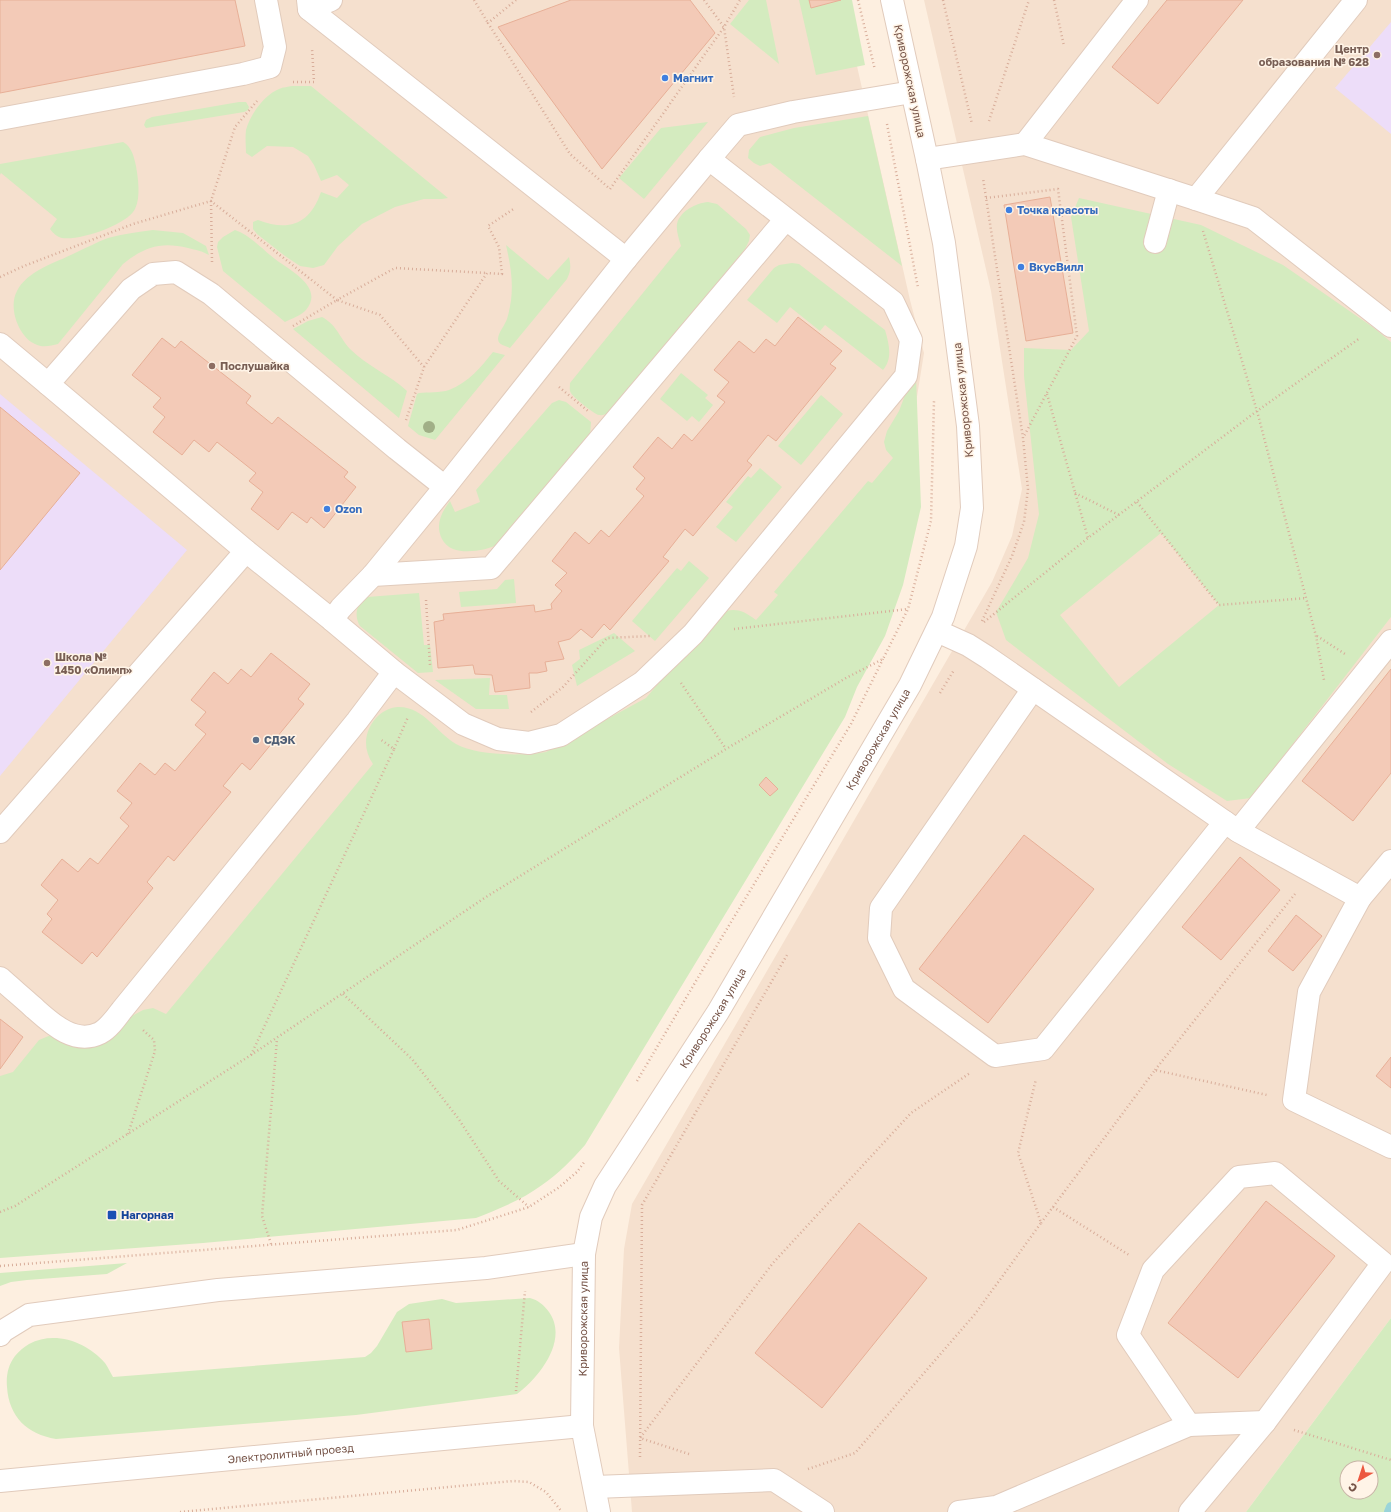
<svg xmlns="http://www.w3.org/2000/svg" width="1391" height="1512" font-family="'Golos Text',sans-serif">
  <rect width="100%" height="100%" fill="#fdefe0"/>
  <g fill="#f5e0ce">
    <path d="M0,0H842L910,300L924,353L915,409L911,465L662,742L0,1117Z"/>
    <path d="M924,0H1391V1318L1246,1512H632L619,1348L624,1249L632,1204L992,582L1012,536L1022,489L991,291Z"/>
  </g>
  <g fill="#edddf9">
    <path d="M1391,22V134L1335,88Z"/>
    <path d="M0,394L187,550L0,776Z"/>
  </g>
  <g fill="#d4ebbf" fill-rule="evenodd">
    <path d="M749,0H766L779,64L730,24Z"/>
    <path d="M799,0H809L811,7L841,0H852L865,65L816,75Z"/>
    <path d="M292,86H311L448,198L442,199H424L395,207L362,224L338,246L324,265L313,268L300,266L285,256L257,234L253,229V222L258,220C289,232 310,224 321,192L337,198L349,185L337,175L321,181L314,165L308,156L293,147L267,146L252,157L246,153C246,146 245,138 246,130C250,115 264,95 279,89C283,87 288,87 292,86Z"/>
    <path d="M239,102H246L249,107L248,110L244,112L146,128L144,125L146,120L152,117Z"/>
    <path d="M868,116L902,266L770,163L760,166L754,163L748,158L749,150L760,137L794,128Z"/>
    <path d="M708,122L644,199L619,178L661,128Z"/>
    <path d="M123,142C132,147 134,157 136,166C138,178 141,197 135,209C127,225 79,241 62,238C57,237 53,233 50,229L57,219L1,173L0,175V164Z"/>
    <path d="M1079,198L1201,225L1283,265L1374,328L1391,342V617L1251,798L1227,801L1168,764L1006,640L996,612L1028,558L1039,514L1024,376V348L1071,350L1089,331L1071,217ZM1161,533L1219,605L1119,687L1060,615Z"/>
    <path d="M708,202L717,204L746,229L750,235L749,241L745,249L614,408C610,412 605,416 599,415C594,414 573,397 571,393C569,390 570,387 570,383L681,246C679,239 676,231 677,224C680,211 696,203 708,202Z"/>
    <path d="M153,230L183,233L206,246L209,255C202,251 196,250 188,248C161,241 144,247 123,264L58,344C51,346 42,348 35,344C18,336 8,307 17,291C20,284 28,277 34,273C46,265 61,260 75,253C86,248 97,242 108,238C123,234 138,232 153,230Z"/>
    <path d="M235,230C250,235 262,249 275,259C289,270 325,287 306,310C302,315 291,319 285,322L223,271L217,247L218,242L223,237Z"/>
    <path d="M506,245L548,280L569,257C571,266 571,271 567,279L510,348C506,346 498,345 498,339C498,333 505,325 507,319C515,292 512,272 506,245Z"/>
    <path d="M792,263L799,264L885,330C889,344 893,358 883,370L825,325L820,331L790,307L777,323L747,300L774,268L779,265Z"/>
    <path d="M322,317C337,325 339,337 350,349C367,366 390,375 407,391L399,418L293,329L308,321Z"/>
    <path d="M493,352L505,355L435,440L419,435L408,426L417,394L419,393C428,392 440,393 449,390C469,382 481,367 493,352Z"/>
    <path d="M681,373L708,395L705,398L713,405L699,422L692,416L687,421L660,399Z"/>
    <path d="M916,377L921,507L903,585L885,636L857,687L845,717L585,1145C572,1160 558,1174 542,1185C522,1200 498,1209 476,1218L203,1243L0,1258V1076L13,1072L39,1040L51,1035L130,1017L143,1010L153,1008L166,1014L373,764C362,748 364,729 379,715C384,711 391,707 398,707C423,706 437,733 456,744C477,756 523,756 546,752L646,698L718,613C735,608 741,609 756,620L778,595L774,592L868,481L872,483L893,458L886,450L884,442L887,431L899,411L907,390Z"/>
    <path d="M821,395L843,414L801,465L778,446Z"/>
    <path d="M559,400L566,402L591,422L590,436L499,544C488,550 466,554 453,549C448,547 444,543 442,539C435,525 441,513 450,501L455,512L480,502L476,490L552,403Z"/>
    <path d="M760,468L782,487L736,542L716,527L733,507L726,502L748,476L751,478Z"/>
    <path d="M689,561L709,578L655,641L632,621L677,568L681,571Z"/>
    <path d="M514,579L516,603L461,607L459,592L497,589L505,580Z"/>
    <path d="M419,593L424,645H430L433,672L418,673L360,626C354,616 356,602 367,597Z"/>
    <path d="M614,633L635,651L577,686L572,665L580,659L579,650Z"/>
    <path d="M490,678L489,695H507L509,709H476L435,680Z"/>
    <path d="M127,1263L107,1274L27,1280L11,1282L0,1286V1273Z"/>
    <path d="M530,1298C538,1300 544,1305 549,1312C569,1340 539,1378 517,1394L356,1415L56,1439C27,1434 9,1417 7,1387C6,1376 8,1365 15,1356C19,1351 24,1347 29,1344C55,1330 87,1342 105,1363C108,1367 110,1372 113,1377L365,1357L371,1353L377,1346L397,1312L409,1304L442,1299L456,1303Z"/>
    <path d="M1391,1318V1512H1246ZM1347,1468H1371V1492H1347Z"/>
  </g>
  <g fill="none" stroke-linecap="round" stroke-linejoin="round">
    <path stroke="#9ad4d9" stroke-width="10" d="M1389,1512L1391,1507"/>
  </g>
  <g fill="#f3cab7" stroke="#e7af97">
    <path d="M0,0H235L245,46L0,93Z"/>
    <path d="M571,0H690L715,33L602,169L498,27Z"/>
    <path d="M809,0H841L811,8Z"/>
    <path d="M1167,0H1243L1158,104L1112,67Z"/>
    <path d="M1050,197L1073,333L1026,341L1004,205Z"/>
    <path d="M798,317L842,351L830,364L836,368L776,441L768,435L747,461L752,465L693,536L685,529L663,557L669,561L610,630L604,624L592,638L581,629L570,639L558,642L564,659L545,662L547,671L537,673H529L530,688L495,692L492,675L475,674L473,665L438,668L434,622L444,620L443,614L534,605L535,612L552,609L551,604L562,591L555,585L567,573L552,561L575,532L589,544L601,530L609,537L644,496L636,489L645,478L633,467L658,437L672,449L684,434L692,441L725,402L717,396L729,382L714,370L739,341L754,353L766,339L775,346Z"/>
    <path d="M162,338L175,348L181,341L251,396L246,403L272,424L278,417L348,472L344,477L356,487L324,528L311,517L307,523L292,512L278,530L251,509L263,492L249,481L256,473L217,442L209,452L194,440L182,455L153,432L165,417L153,407L161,398L132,375Z"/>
    <path d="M0,407L80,473L0,570Z"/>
    <path d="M271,653L310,684L298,699L304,704L250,770L242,763L223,786L231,792L174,861L168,856L147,882L153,888L97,957L92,952L82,964L42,932L52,919L47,914L58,900L41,885L62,859L78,872L90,858L98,864L129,826L120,818L132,803L117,791L140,763L155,775L165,763L175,771L206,734L195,725L206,712L191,700L214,672L228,684L241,669L251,677Z"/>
    <path d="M1391,669V773L1353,821L1302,781Z"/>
    <path d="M766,777L778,789L770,796L759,785Z"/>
    <path d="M1024,835L1094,889L988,1023L919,969Z"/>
    <path d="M1240,857L1280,890L1221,960L1182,927Z"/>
    <path d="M1296,915L1322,936L1293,971L1268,951Z"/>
    <path d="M0,1019L23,1037L0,1069Z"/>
    <path d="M1391,1057V1088L1376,1076Z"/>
    <path d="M1266,1201L1335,1256L1238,1378L1168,1323Z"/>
    <path d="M859,1223L927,1278L822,1408L755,1353Z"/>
    <path d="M429,1319L432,1349L406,1352L402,1322Z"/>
  </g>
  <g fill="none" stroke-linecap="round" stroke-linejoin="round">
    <g stroke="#e1cbbc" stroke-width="24">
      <g id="minor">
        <path d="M308,0L309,9L626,259"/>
        <path d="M309,9L331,0"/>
        <path d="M0,119L243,74L270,67L275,47L266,0"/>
        <path d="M1025,144L1137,0"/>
        <path d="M927,159L1025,144L1196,199L1356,0"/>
        <path d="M1196,199L1253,218L1391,326"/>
        <path d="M786,219L491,568L373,575L341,608L332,620L394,672L463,724L498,739L529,743L561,735L643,682L693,634L906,376L911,340L893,302L709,159L738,125L793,112L912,92"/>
        <path d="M1155,242L1169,190"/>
        <path d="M0,344L48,384"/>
        <path d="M246,551L48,384L131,289L153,274L176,272L211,294L397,449L445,487"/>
        <path d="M373,575L445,487L626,259L709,159"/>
        <path d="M937,631L968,645L987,657L1238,831L1360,898L1391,861"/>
        <path d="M1033,689L881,908L879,938L904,989L995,1056L1043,1049L1225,822"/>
        <path d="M1238,831L1391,641"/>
        <path d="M0,832L246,551L332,620"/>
        <path d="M1360,898L1309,992L1294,1100L1391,1147"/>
        <path d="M0,978C11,988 22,997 33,1007C50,1022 74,1046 100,1033C109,1028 116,1018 122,1010L357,721L394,672"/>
        <path d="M0,1335L3,1331L29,1315L218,1290L486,1268L584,1254"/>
        <path d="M1189,1425L1128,1335L1153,1270L1239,1177L1275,1173L1383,1263L1265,1422L1190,1512"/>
        <path id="s1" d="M0,1481L582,1426"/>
        <path d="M595,1487L774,1480L823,1512"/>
        <path id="s2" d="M599,1512L582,1426L584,1254L591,1217L605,1186L718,1012L910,685L943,617L966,546L972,508L968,426L944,243L927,159L892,0"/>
        <path d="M959,1512L996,1507L1189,1425L1265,1422"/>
      </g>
    </g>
    <g stroke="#d8ad9a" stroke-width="2.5" stroke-dasharray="1 3" stroke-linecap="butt">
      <path d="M474,0L488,23"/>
      <path d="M516,0L488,23L570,154L610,189L724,27L740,0"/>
      <path d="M704,0L724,27L734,97"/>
      <path d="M858,0L875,70"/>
      <path d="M943,0L972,124"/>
      <path d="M1054,0L1064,46"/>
      <path d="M293,82H314L312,48"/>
      <path d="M989,121L1029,0"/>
      <path d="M887,124L918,288"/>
      <path d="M986,198L1058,189L1077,336L1023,438"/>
      <path d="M1203,231L1257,411L1316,636L1324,680"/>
      <path d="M212,262L211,201L235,127L257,101"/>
      <path d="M0,277L24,266L133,224L211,201L337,300L395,268L487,273"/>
      <path d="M293,326L337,300L380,315L424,367"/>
      <path d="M559,387L588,411"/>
      <path d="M1047,394L1088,538"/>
      <path d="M406,420L424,367L487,273L502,274L499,247L488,226L515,208"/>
      <path d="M1075,493L1119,515"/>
      <path d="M1137,502L1219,605L1307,598"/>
      <path d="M426,600L430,665"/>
      <path d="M982,621L1012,556L1024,522L1028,489L1023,438L983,178"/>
      <path d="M984,622L1088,538L1257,411L1360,338"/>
      <path d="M734,629L908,609"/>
      <path d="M1317,636L1345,654"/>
      <path d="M681,683L726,749"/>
      <path d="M940,693L954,670"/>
      <path d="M531,712L563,687L607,638L650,636"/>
      <path d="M394,749L408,717"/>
      <path d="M343,994L412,1059L458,1118L499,1181L529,1207"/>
      <path d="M251,1055L394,749L380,739"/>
      <path d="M1155,1070L1295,894"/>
      <path d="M637,1081L722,937L851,724L883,659"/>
      <path d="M128,1134L155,1051L154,1040L143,1030"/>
      <path d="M1053,1207L1129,1255"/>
      <path d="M0,1212L15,1206L251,1055L486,897L726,749L846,678L883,659L908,609L931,521L934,401"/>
      <path d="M1041,1223L1155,1070L1267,1095"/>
      <path d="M271,1244L262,1216L277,1039"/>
      <path d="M0,1266L457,1230L529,1207L558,1188L577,1172L585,1161"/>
      <path d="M516,1391L525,1291"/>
      <path d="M1294,1430L1391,1460"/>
      <path d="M689,1454L640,1438L773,1263L911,1113L970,1073"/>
      <path d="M640,1457L642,1205L787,955"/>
      <path d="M808,1469L855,1453L975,1314L1041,1223L1018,1153L1036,1079"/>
      <path d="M180,1512L513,1481L529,1482L546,1492L562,1512"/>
    </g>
    <use href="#minor" stroke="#fff" stroke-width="22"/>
  </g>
  <circle fill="#a1af87" cx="429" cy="427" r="6"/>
  <g fill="#8d6e63" stroke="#fff4e7" stroke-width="1.5">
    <circle cx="1377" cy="55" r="4"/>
    <circle cx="212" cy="366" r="4"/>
    <circle cx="47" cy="663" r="4"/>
  </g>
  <g fill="#3f7fe0" stroke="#fff4e7" stroke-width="1.5">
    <circle cx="665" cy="78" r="4"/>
    <circle cx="1009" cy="210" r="4"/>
    <circle cx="1021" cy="267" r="4"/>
    <circle cx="327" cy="509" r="4"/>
  </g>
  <circle fill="#5c6f8a" stroke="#fff4e7" stroke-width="1.5" cx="256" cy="740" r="4"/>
  <rect fill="#1a4fb4" stroke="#fff4e7" stroke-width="1.5" x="107" y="1210" width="10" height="10" rx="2"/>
  <g text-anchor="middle" stroke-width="3" stroke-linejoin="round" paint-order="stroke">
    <g font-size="11" font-weight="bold" fill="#785e54" stroke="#fff4e7" text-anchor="start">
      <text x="1369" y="53" text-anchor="end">Центр<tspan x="1369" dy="13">образования № 628</tspan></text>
      <text x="220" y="370">Послушайка</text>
      <text x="55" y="661">Школа №<tspan x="55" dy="13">1450 «Олимп»</tspan></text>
    </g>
    <g font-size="11" font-weight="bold" fill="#366cbe" stroke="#fff4e7" text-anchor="start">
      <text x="673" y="82">Магнит</text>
      <text x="1017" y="214">Точка красоты</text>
      <text x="1029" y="271">ВкусВилл</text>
      <text x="335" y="513">Ozon</text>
    </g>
    <g font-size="11" fill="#755347" stroke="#fff4e7">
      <text transform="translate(910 81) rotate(78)" y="4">Криворожская улица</text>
      <text transform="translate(963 400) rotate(-96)" y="4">Криворожская улица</text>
      <text dy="4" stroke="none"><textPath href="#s2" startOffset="855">Криворожская улица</textPath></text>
      <text dy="4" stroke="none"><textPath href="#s2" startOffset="531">Криворожская улица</textPath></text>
      <text dy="4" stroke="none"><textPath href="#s2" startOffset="195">Криворожская улица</textPath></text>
      <text dy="4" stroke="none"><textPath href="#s1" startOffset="292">Электролитный проезд</textPath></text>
    </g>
    <g font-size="11" font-weight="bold" fill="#4e5e75" stroke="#fff4e7" text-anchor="start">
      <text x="264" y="744">СДЭК</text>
    </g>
    <g font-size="11" font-weight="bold" fill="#164399" stroke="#fff4e7" text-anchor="start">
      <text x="121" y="1219">Нагорная</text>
    </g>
  </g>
  <g transform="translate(1359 1480) rotate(219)"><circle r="19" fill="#fff4e7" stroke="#c8b4a7"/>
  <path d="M0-3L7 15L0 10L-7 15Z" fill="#ec5840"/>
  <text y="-6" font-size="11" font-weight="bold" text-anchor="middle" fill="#755347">С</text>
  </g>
</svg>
